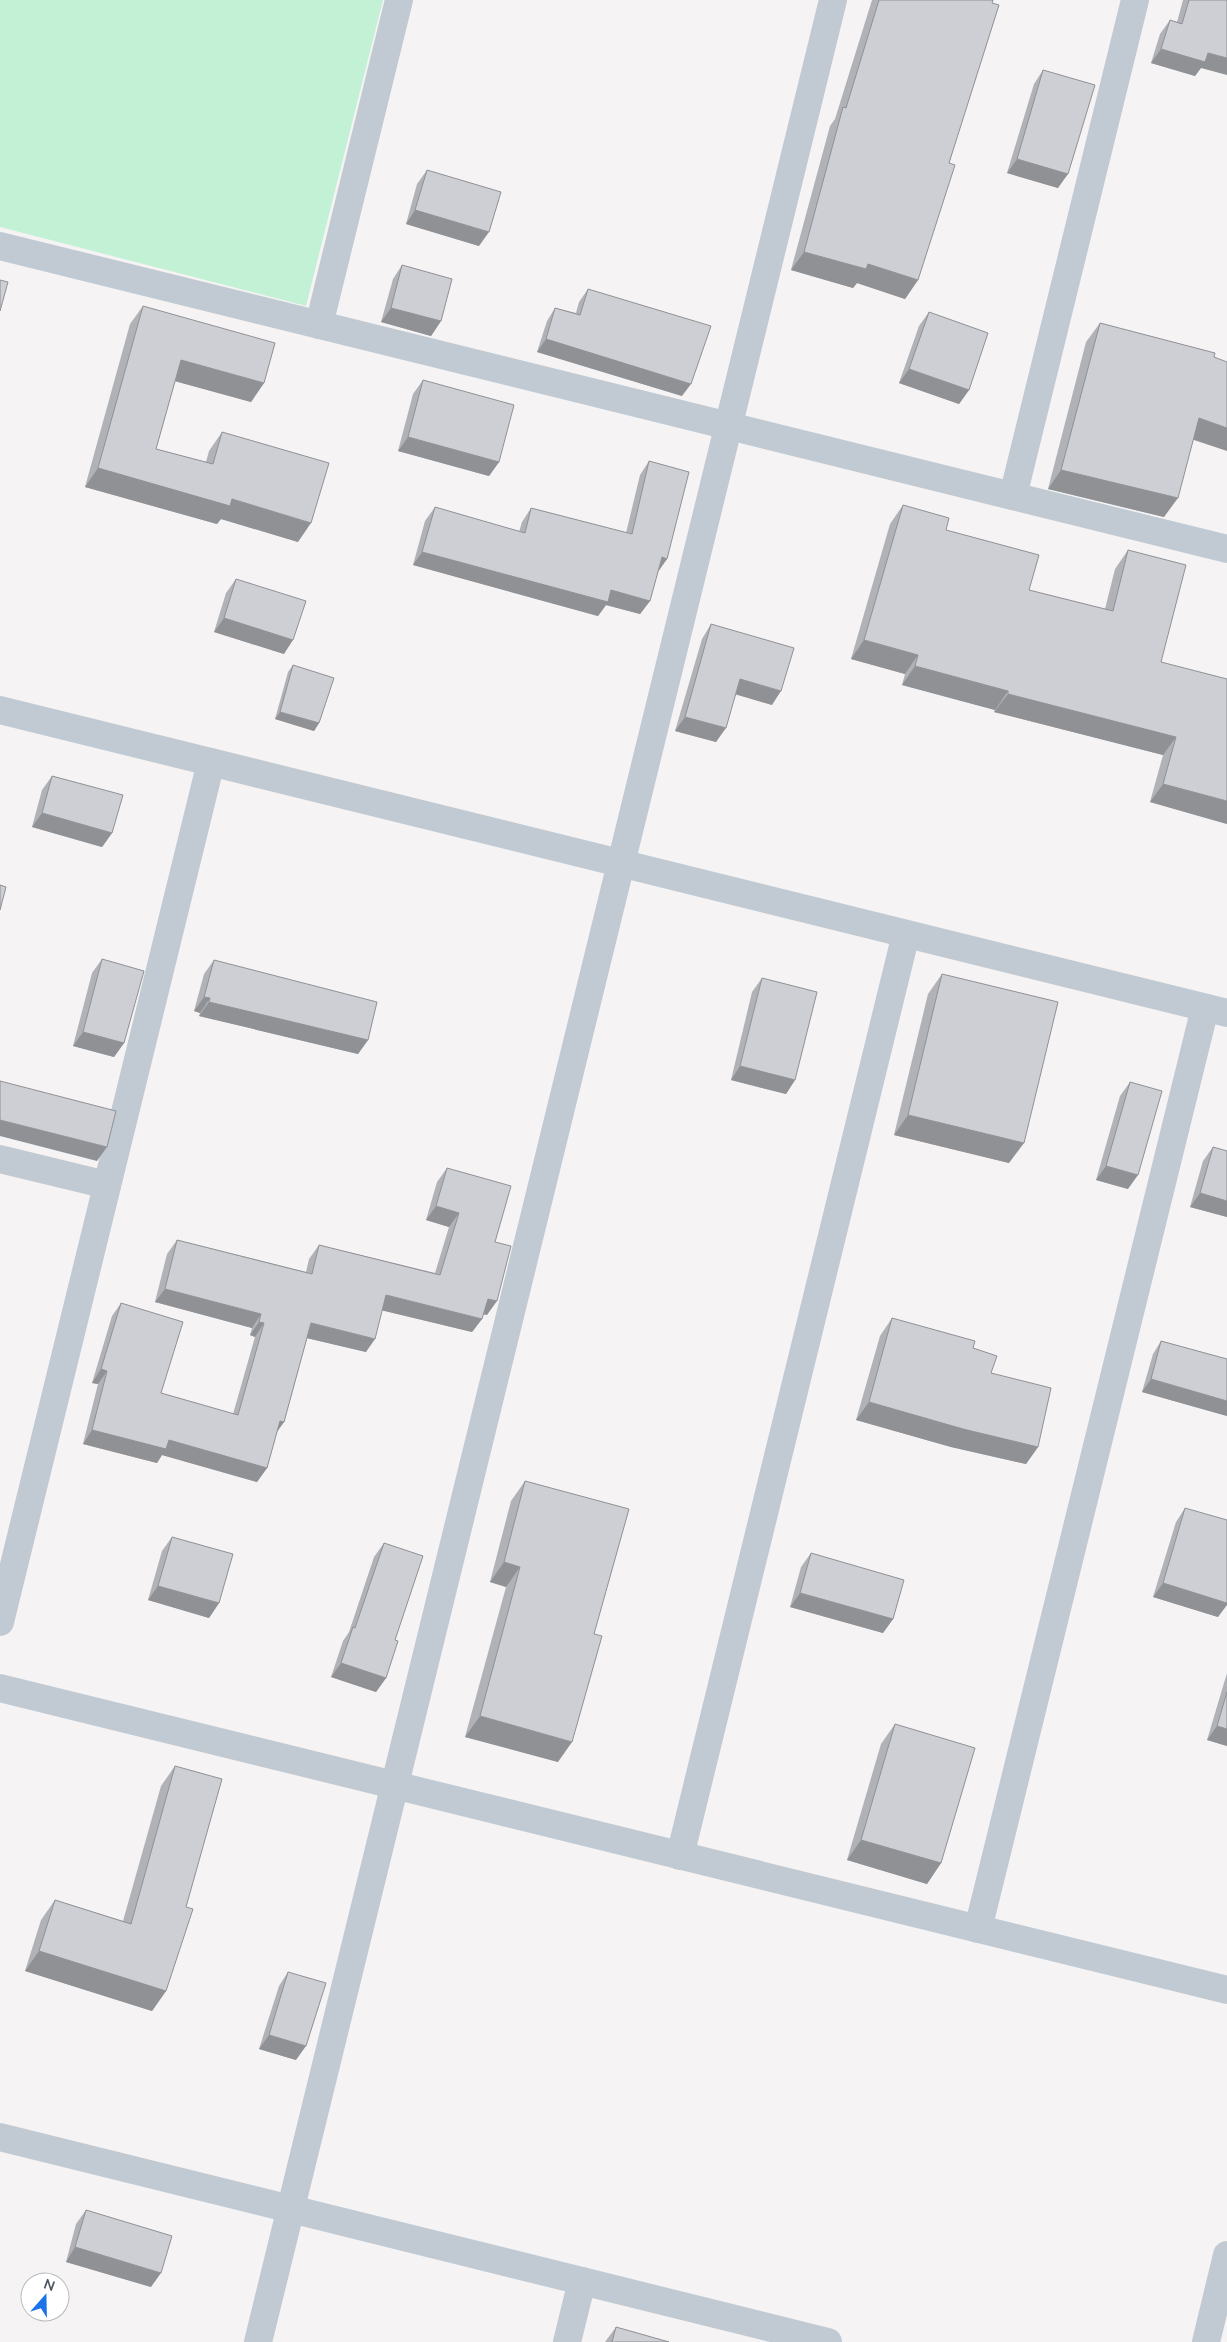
<svg xmlns="http://www.w3.org/2000/svg" width="1227" height="2342" font-family="Mulish,sans-serif">
  <rect width="100%" height="100%" fill="#f5f3f3"/>
  <path fill="#c3f1d5" d="M0,0H383L306,306L0,227Z"/>
  <g fill="none" stroke-linecap="round" stroke-linejoin="round">
    <g stroke="#c1cad2" stroke-width="28">
      <path d="M0,246L1227,549"/>
      <path d="M319,325L399,0"/>
      <path d="M1013,496L1135,0"/>
      <path d="M0,710L1227,1013"/>
      <path d="M0,1159L107,1185"/>
      <path d="M0,1622L211,762"/>
      <path d="M0,1688L1227,1990"/>
      <path d="M680,1856L906,934"/>
      <path d="M978,1929L1205,1008"/>
      <path d="M0,2137L828,2342"/>
      <path d="M258,2342L833,0"/>
      <path d="M567,2342L582,2281"/>
      <path d="M1206,2342L1227,2255"/>
    </g>
  </g>
  <g fill="#b0b2b7">
    <path d="M872,0H993L918,280L905,299L857,283L853,288L791,270L830,126L835,119Z"/>
    <path d="M1183,0H1227L1201,67L1195,76L1151,63L1160,34L1170,20L1177,22Z"/>
    <path d="M1043,70L1058,188L1007,173L1034,84Z"/>
    <path d="M427,170L479,246L406,224L417,184Z"/>
    <path d="M402,265L441,321L431,336L381,322L393,279Z"/>
    <path d="M588,289L682,396L537,352L547,321L555,308L576,313L579,302Z"/>
    <path d="M143,306L264,383L251,402L175,381L156,449L206,462L209,451L222,432L298,542L221,519L217,524L85,487L130,324Z"/>
    <path d="M929,312L969,390L959,404L899,383L919,326Z"/>
    <path d="M1100,323L1214,357L1193,440L1164,517L1048,489L1086,342Z"/>
    <path d="M423,380L499,462L489,476L398,451L413,394Z"/>
    <path d="M649,461L658,572L650,601L640,614L606,605L598,616L413,565L425,521L435,507L519,532L522,522L531,508L626,533L640,475Z"/>
    <path d="M903,505L946,530L1029,590L1105,609L1115,569L1128,550L1161,662L1227,824L1150,802L1163,755L994,712L995,710L902,685L905,674L851,659L890,524Z"/>
    <path d="M236,579L284,654L214,632L226,593Z"/>
    <path d="M711,624L772,705L736,694L716,742L675,731L702,639Z"/>
    <path d="M293,665L319,723L314,731L275,719L288,672Z"/>
    <path d="M52,776L112,833L102,847L32,827L42,790Z"/>
    <path d="M102,959L124,1043L114,1057L73,1046L92,973Z"/>
    <path d="M214,960L368,1040L358,1054L199,1016L200,1013L194,1011L204,974Z"/>
    <path d="M942,974L1009,1163L894,1135L928,994Z"/>
    <path d="M762,978L795,1080L786,1094L731,1080L752,992Z"/>
    <path d="M1130,1082L1128,1189L1096,1180L1120,1096Z"/>
    <path d="M1213,1147L1227,1151V1217L1190,1207L1203,1161Z"/>
    <path d="M447,1168L495,1242L487,1315L483,1314L482,1319L472,1332L382,1310L366,1352L307,1338L284,1422L277,1431L267,1468L257,1482L162,1455L157,1463L83,1444L98,1384L92,1383L112,1316L121,1303L161,1393L233,1414L255,1337L250,1335L252,1328L155,1302L167,1254L177,1240L306,1272L309,1259L319,1245L435,1273L449,1227L426,1220L437,1182Z"/>
    <path d="M892,1318L973,1348L991,1373L1038,1447L1026,1464L951,1447L856,1420L880,1336Z"/>
    <path d="M1161,1341L1227,1360V1416L1142,1392L1153,1354Z"/>
    <path d="M525,1481L558,1762L465,1737L506,1587L490,1582L511,1501Z"/>
    <path d="M1185,1508L1218,1617L1153,1597L1176,1522Z"/>
    <path d="M172,1537L219,1603L209,1618L148,1600L162,1551Z"/>
    <path d="M384,1543L395,1640L386,1678L376,1692L331,1677L343,1641L349,1632L374,1557Z"/>
    <path d="M811,1553L893,1619L883,1633L790,1607L801,1567Z"/>
    <path d="M1227,1673V1746L1207,1740Z"/>
    <path d="M895,1724L941,1863L927,1884L847,1860L881,1744Z"/>
    <path d="M175,1766L186,1907L166,1991L152,2011L25,1971L41,1920L55,1900L123,1921L161,1786Z"/>
    <path d="M288,1972L296,2060L259,2049L279,1986Z"/>
    <path d="M86,2210L151,2287L66,2262L76,2224Z"/>
    <path d="M616,2327L669,2342H605Z"/>
  </g>
  <g fill="#909195">
    <path d="M1161,49L1208,53L1227,58V75L1201,68L1195,76L1151,63Z"/>
    <path d="M1017,159L1068,174L1058,188L1007,173Z"/>
    <path d="M415,210L489,232L479,246L406,224Z"/>
    <path d="M804,252L868,264L918,280L905,299L857,283L853,288L791,270Z"/>
    <path d="M391,308L441,321L431,336L381,322Z"/>
    <path d="M546,339L691,384L682,396L537,352Z"/>
    <path d="M181,360L264,383L251,402L167,379Z"/>
    <path d="M909,369L969,390L959,404L899,383Z"/>
    <path d="M1199,418L1227,428V451L1185,437Z"/>
    <path d="M408,437L499,462L489,476L398,451Z"/>
    <path d="M98,468L232,499L311,523L298,542L221,519L217,524L85,487Z"/>
    <path d="M1061,470L1178,498L1164,517L1048,489Z"/>
    <path d="M422,552L611,590L650,601L640,614L606,605L598,616L413,565Z"/>
    <path d="M662,557L667,559L658,572Z"/>
    <path d="M224,618L293,640L284,654L214,632Z"/>
    <path d="M864,640L918,655L905,674L851,659Z"/>
    <path d="M915,666L1008,691L995,710L902,685Z"/>
    <path d="M740,679L781,691L772,705L731,693Z"/>
    <path d="M1008,694L1176,737L1163,755L994,712Z"/>
    <path d="M280,712L319,723L314,731L275,719Z"/>
    <path d="M685,717L726,728L716,742L675,731Z"/>
    <path d="M1163,784L1227,801V824L1150,802Z"/>
    <path d="M42,813L112,833L102,847L32,827Z"/>
    <path d="M204,997L210,998L200,1013L194,1011Z"/>
    <path d="M209,1002L368,1040L358,1054L199,1016Z"/>
    <path d="M83,1032L124,1043L114,1057L73,1046Z"/>
    <path d="M740,1066L795,1080L786,1094L731,1080Z"/>
    <path d="M908,1115L1024,1143L1009,1163L894,1135Z"/>
    <path d="M0,1120L107,1147L97,1161L0,1136Z"/>
    <path d="M1106,1166L1138,1175L1128,1189L1096,1180Z"/>
    <path d="M1200,1193L1227,1201V1217L1190,1207Z"/>
    <path d="M436,1206L459,1213L449,1227L426,1220Z"/>
    <path d="M165,1289L261,1314L252,1328L155,1302Z"/>
    <path d="M386,1295L482,1319L472,1332L376,1309Z"/>
    <path d="M488,1299L497,1301L487,1315L479,1313Z"/>
    <path d="M259,1322L264,1323L255,1337L250,1335Z"/>
    <path d="M311,1323L375,1339L366,1352L302,1337Z"/>
    <path d="M101,1369L107,1371L98,1384L92,1383Z"/>
    <path d="M1151,1379L1227,1401V1416L1142,1392Z"/>
    <path d="M869,1402L1038,1447L1026,1464L951,1447L856,1420Z"/>
    <path d="M280,1421L284,1422L274,1436Z"/>
    <path d="M92,1430L169,1440L267,1468L257,1482L162,1455L157,1463L83,1444Z"/>
    <path d="M504,1562L520,1567L506,1587L490,1582Z"/>
    <path d="M1163,1583L1227,1603V1605L1218,1617L1153,1597Z"/>
    <path d="M158,1586L219,1603L209,1618L148,1600Z"/>
    <path d="M800,1593L893,1619L883,1633L790,1607Z"/>
    <path d="M341,1663L386,1678L376,1692L331,1677Z"/>
    <path d="M480,1716L572,1742L558,1762L465,1737Z"/>
    <path d="M1217,1726L1227,1729V1746L1207,1740Z"/>
    <path d="M861,1840L941,1863L927,1884L847,1860Z"/>
    <path d="M39,1951L166,1991L152,2011L25,1971Z"/>
    <path d="M269,2035L306,2046L296,2060L259,2049Z"/>
    <path d="M75,2247L161,2273L151,2287L66,2262Z"/>
  </g>
  <g fill="#cdcfd5" stroke="#909195">
    <path d="M879,0H993L992,3L999,5L949,163L955,165L918,280L868,264L866,269L804,252L843,107L846,108Z"/>
    <path d="M1189,0H1227V58L1208,53L1205,62L1161,49L1170,20L1182,24Z"/>
    <path d="M1043,70L1095,85L1068,174L1017,159Z"/>
    <path d="M427,170L501,192L489,232L415,210Z"/>
    <path d="M402,265L452,279L441,321L391,308Z"/>
    <path d="M0,280L8,282L0,311Z"/>
    <path d="M588,289L711,326L691,384L546,339L555,308L580,315Z"/>
    <path d="M143,306L275,343L264,383L181,360L156,449L213,464L222,432L329,463L311,523L232,499L230,506L98,468Z"/>
    <path d="M929,312L988,333L969,390L909,369Z"/>
    <path d="M1100,323L1215,353L1214,357L1227,362V428L1199,418L1178,498L1061,470Z"/>
    <path d="M423,380L514,405L499,462L408,437Z"/>
    <path d="M649,461L689,472L667,559L662,557L650,601L611,590L608,602L422,552L435,507L525,533L531,508L632,534Z"/>
    <path d="M903,505L949,518L946,530L1039,555L1029,590L1113,611L1128,550L1186,565L1161,662L1227,679V801L1163,784L1176,737L1008,694V691L915,666L918,655L864,640Z"/>
    <path d="M236,579L306,601L293,640L224,618Z"/>
    <path d="M711,624L794,648L781,691L740,679L726,728L685,717Z"/>
    <path d="M293,665L334,678L319,723L280,712Z"/>
    <path d="M52,776L123,795L112,833L42,813Z"/>
    <path d="M0,885L6,887L0,910Z"/>
    <path d="M102,959L144,971L124,1043L83,1032Z"/>
    <path d="M214,960L377,1002L368,1040L209,1002L210,998L204,997Z"/>
    <path d="M942,974L1058,1002L1024,1143L908,1115Z"/>
    <path d="M762,978L817,992L795,1080L740,1066Z"/>
    <path d="M0,1081L116,1111L107,1147L0,1120Z"/>
    <path d="M1130,1082L1162,1091L1138,1175L1106,1166Z"/>
    <path d="M1213,1147L1227,1151V1201L1200,1193Z"/>
    <path d="M447,1168L511,1186L495,1242L511,1246L497,1301L488,1299L482,1319L386,1295L375,1339L311,1323L284,1422L280,1421L267,1468L169,1440L166,1449L92,1430L107,1371L101,1369L121,1303L183,1322L161,1393L238,1415L264,1323L259,1322L261,1314L165,1289L177,1240L312,1274L319,1245L440,1275L459,1213L436,1206Z"/>
    <path d="M892,1318L975,1341L973,1348L997,1356L991,1373L1051,1388L1038,1447L963,1429L869,1402Z"/>
    <path d="M1161,1341L1227,1359V1401L1151,1379Z"/>
    <path d="M525,1481L629,1509L594,1634L602,1636L572,1742L480,1716L520,1567L504,1562Z"/>
    <path d="M1185,1508L1227,1520V1603L1163,1583Z"/>
    <path d="M172,1537L233,1554L219,1603L158,1586Z"/>
    <path d="M384,1543L423,1556L395,1640L398,1641L386,1678L341,1663L353,1627L355,1628Z"/>
    <path d="M811,1553L904,1580L893,1619L800,1593Z"/>
    <path d="M1227,1692V1729L1217,1726Z"/>
    <path d="M895,1724L975,1748L941,1863L861,1840Z"/>
    <path d="M175,1766L222,1779L186,1907L193,1909L166,1991L39,1951L55,1900L131,1924Z"/>
    <path d="M288,1972L326,1983L306,2046L269,2035Z"/>
    <path d="M86,2210L172,2236L161,2273L75,2247Z"/>
    <path d="M616,2327L669,2342H612Z"/>
  </g>
  <g transform="translate(45 2297) rotate(20)"><circle r="24" fill="#ffffff" stroke="#b7bbc0"/>
  <path d="M0-4L9 19L0 12L-9 19Z" fill="#1a73e8"/>
  <text y="-8" font-size="14" font-weight="bold" text-anchor="middle" fill="#4a5661">N</text>
  </g>
</svg>
